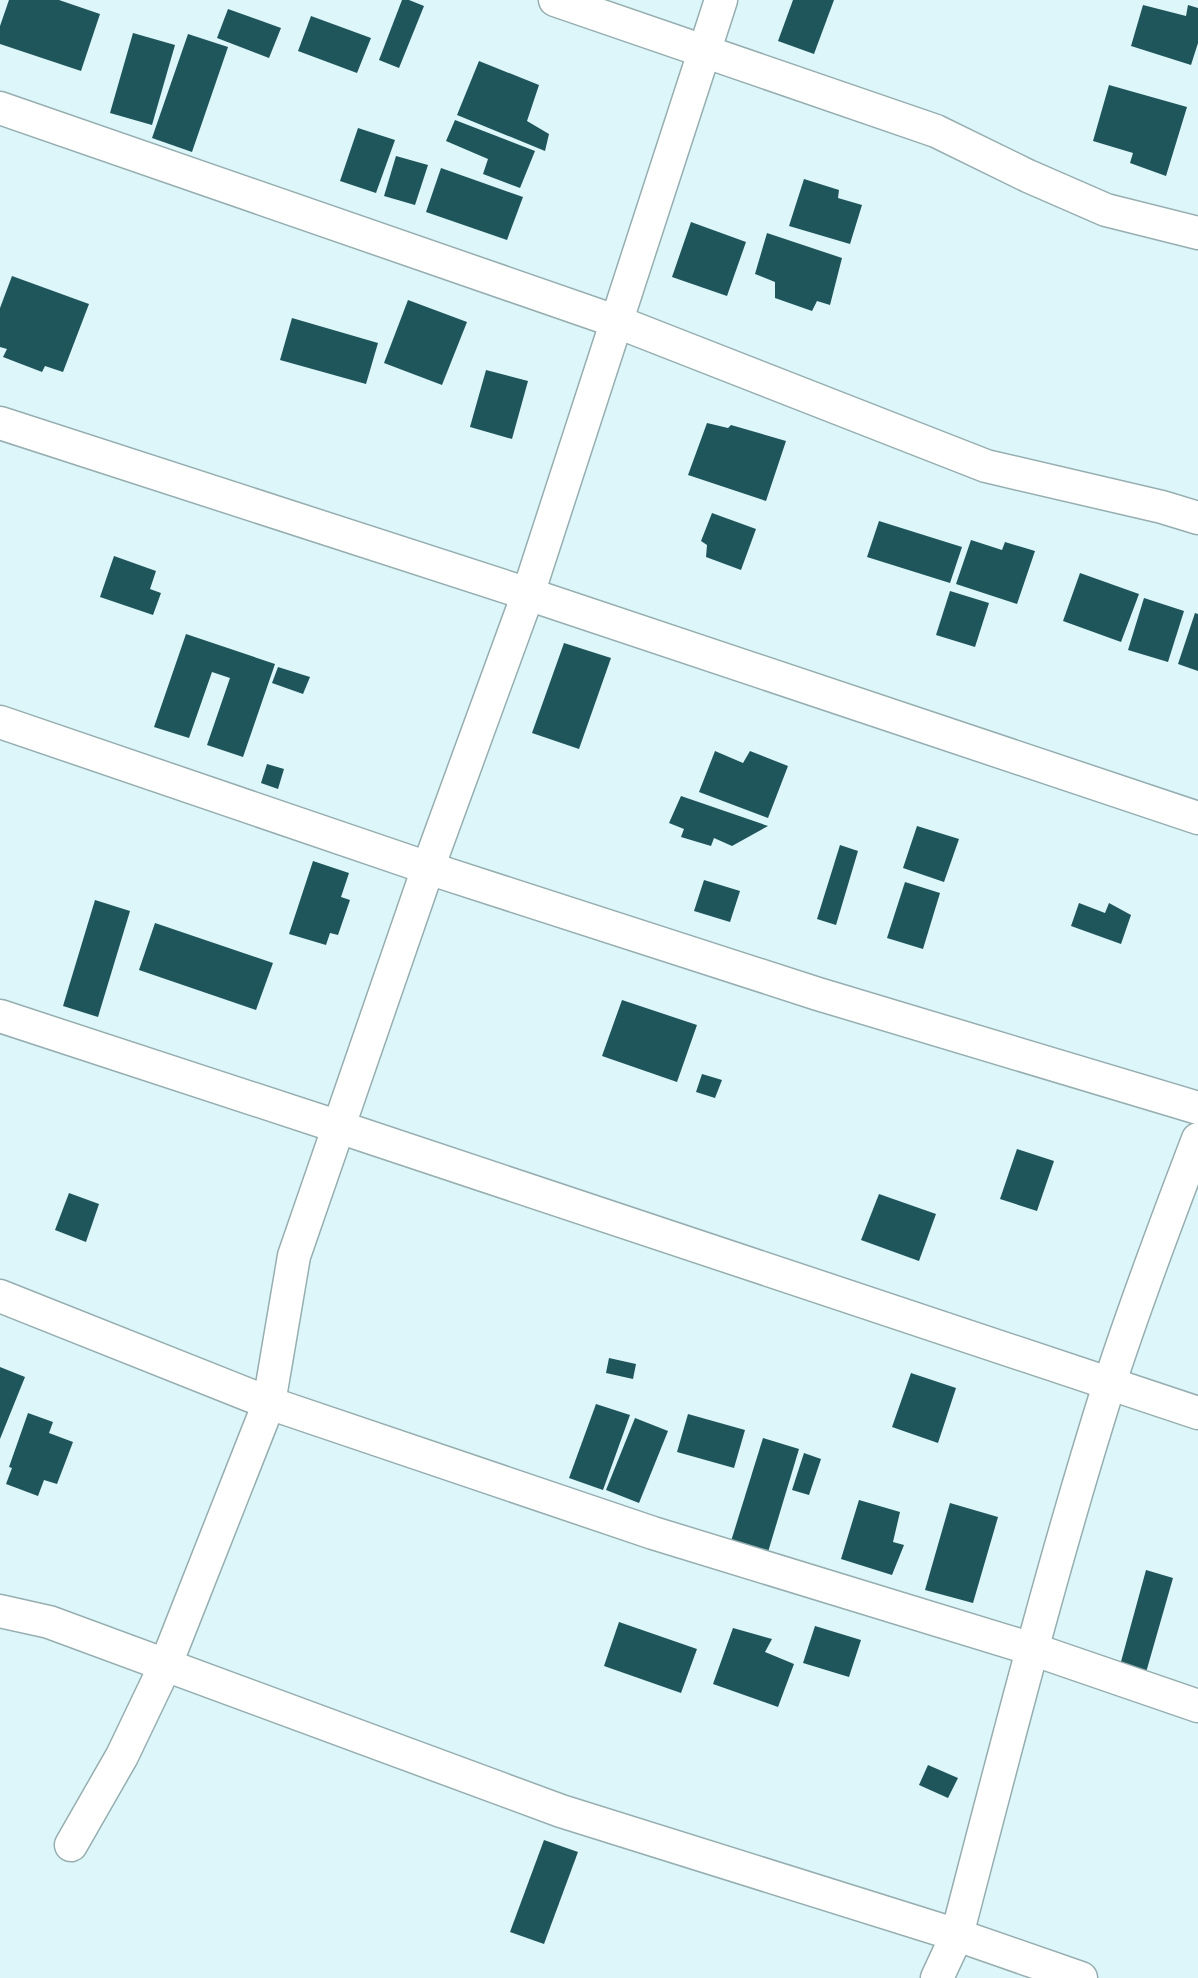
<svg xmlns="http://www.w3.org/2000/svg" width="1198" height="1978" font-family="'DM Sans',sans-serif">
  <rect width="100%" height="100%" fill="#ddf6f9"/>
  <g fill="#1f565c">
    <path d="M9,0H59L100,14L81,71L0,44V26Z"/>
    <path d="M402,0H409L424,6L399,68L379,60Z"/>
    <path d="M793,0H834L814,54L778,41Z"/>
    <path d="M1143,5L1186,16L1188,5L1198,8V43L1191,65L1131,46Z"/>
    <path d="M228,9L281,28L269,58L217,38Z"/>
    <path d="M311,16L371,38L357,73L298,51Z"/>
    <path d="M133,33L175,45L152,125L110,113Z"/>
    <path d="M188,34L228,47L192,152L152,138Z"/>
    <path d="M479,61L539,85L527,121L549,134L545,151L457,115Z"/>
    <path d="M1109,85L1187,107L1166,176L1130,163L1133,153L1093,141Z"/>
    <path d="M455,120L535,151L520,188L483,174L488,159L446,141Z"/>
    <path d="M358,128L395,140L376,193L340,181Z"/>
    <path d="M396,156L428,165L415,205L384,196Z"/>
    <path d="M441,168L523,197L507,240L426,212Z"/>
    <path d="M804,179L839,190L838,198L862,205L850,244L789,226Z"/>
    <path d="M691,222L746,242L727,296L672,277Z"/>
    <path d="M767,233L842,258L830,305L817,301L812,311L775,298V282L755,274Z"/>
    <path d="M12,276L89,304L63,372L45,366L42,372L3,357L7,349L0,347V308Z"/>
    <path d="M408,300L467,322L442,385L384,363Z"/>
    <path d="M292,318L378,343L366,384L280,360Z"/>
    <path d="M486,370L528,381L512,439L470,427Z"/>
    <path d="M707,423L728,428L731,425L786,441L766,501L688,475Z"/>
    <path d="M712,513L756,529L741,570L706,557L707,545L701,541Z"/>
    <path d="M879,521L962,547L950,583L867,557Z"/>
    <path d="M971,540L1002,550L1005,542L1035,551L1017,604L956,584Z"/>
    <path d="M114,556L156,571L150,589L161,593L153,615L100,597Z"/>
    <path d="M1080,573L1139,594L1121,642L1063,621Z"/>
    <path d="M950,591L989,603L975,647L936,635Z"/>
    <path d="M1144,598L1184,611L1168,662L1128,650Z"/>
    <path d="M1195,613L1198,614V671L1178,664Z"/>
    <path d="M186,634L275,664L243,757L207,745L230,678L212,672L189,738L154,727Z"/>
    <path d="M564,643L611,658L579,749L532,733Z"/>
    <path d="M278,667L310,677L303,694L272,683Z"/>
    <path d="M715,751L743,763L750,751L788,766L768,818L699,792Z"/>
    <path d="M267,764L284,769L278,789L261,783Z"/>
    <path d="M681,796L768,826L732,846L714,838L711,846L681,837L684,829L669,823Z"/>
    <path d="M917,826L959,839L944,882L903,868Z"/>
    <path d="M840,845L858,851L836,925L817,919Z"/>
    <path d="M313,861L349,873L341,897L350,900L338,935L330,933L326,945L289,934Z"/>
    <path d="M704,880L740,891L730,922L694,911Z"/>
    <path d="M905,882L940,893L923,949L887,938Z"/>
    <path d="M95,900L130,911L98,1017L63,1006Z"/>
    <path d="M1079,903L1105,913L1109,903L1131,915L1121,944L1071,926Z"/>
    <path d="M155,923L273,963L256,1010L139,970Z"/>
    <path d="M622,1000L697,1025L677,1082L602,1056Z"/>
    <path d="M702,1074L722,1080L715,1098L696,1092Z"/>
    <path d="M1017,1149L1054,1161L1037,1211L1000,1199Z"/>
    <path d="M69,1193L99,1204L86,1242L55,1230Z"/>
    <path d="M879,1194L936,1214L919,1261L861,1240Z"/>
    <path d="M609,1358L636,1364L633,1379L606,1373Z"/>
    <path d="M0,1367L25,1377L0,1439Z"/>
    <path d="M911,1373L956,1388L938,1443L892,1427Z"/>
    <path d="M596,1404L630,1415L603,1490L569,1478Z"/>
    <path d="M28,1413L53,1422L49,1433L73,1442L57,1484L44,1480L38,1496L6,1484L12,1468L9,1467Z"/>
    <path d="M688,1414L745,1430L734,1468L677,1452Z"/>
    <path d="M635,1418L668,1431L639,1503L606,1490Z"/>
    <path d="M763,1438L799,1449L765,1562L728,1551Z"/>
    <path d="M804,1453L821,1459L809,1495L792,1490Z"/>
    <path d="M859,1500L900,1512L893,1542L904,1545L892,1575L841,1559Z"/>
    <path d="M950,1503L998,1517L973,1603L925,1590Z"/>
    <path d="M1146,1570L1173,1578L1145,1676L1119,1669Z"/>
    <path d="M619,1622L697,1649L681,1693L604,1666Z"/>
    <path d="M815,1626L861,1640L849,1677L803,1663Z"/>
    <path d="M733,1628L772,1639L765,1652L794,1664L778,1707L713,1684Z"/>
    <path d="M928,1765L958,1778L948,1798L919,1785Z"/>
    <path d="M544,1840L578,1852L544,1944L510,1932Z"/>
  </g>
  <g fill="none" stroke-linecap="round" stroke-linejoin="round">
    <g stroke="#96aeb0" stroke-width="35">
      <g id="minor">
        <path d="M555,0L936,131L1028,176L1106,210L1198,233"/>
        <path d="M0,108L615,321L986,466L1162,507L1198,518"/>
        <path d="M0,423L528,594L1198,818"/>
        <path d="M0,722L428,868L818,994L1198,1108"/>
        <path d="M0,1016L339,1127L1198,1413"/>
        <path d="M0,1296L269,1403L653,1533L1032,1649L1198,1706"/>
        <path d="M0,1611L49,1622L561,1811L957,1935L1081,1978"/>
        <path d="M71,1845L122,1756L166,1664L269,1403L294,1256L428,868L528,594L721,0"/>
        <path d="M937,1978L957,1935C1005,1751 1052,1566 1109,1385C1136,1302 1167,1220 1198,1139"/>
      </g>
    </g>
    <use href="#minor" stroke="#fff" stroke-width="32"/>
  </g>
</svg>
